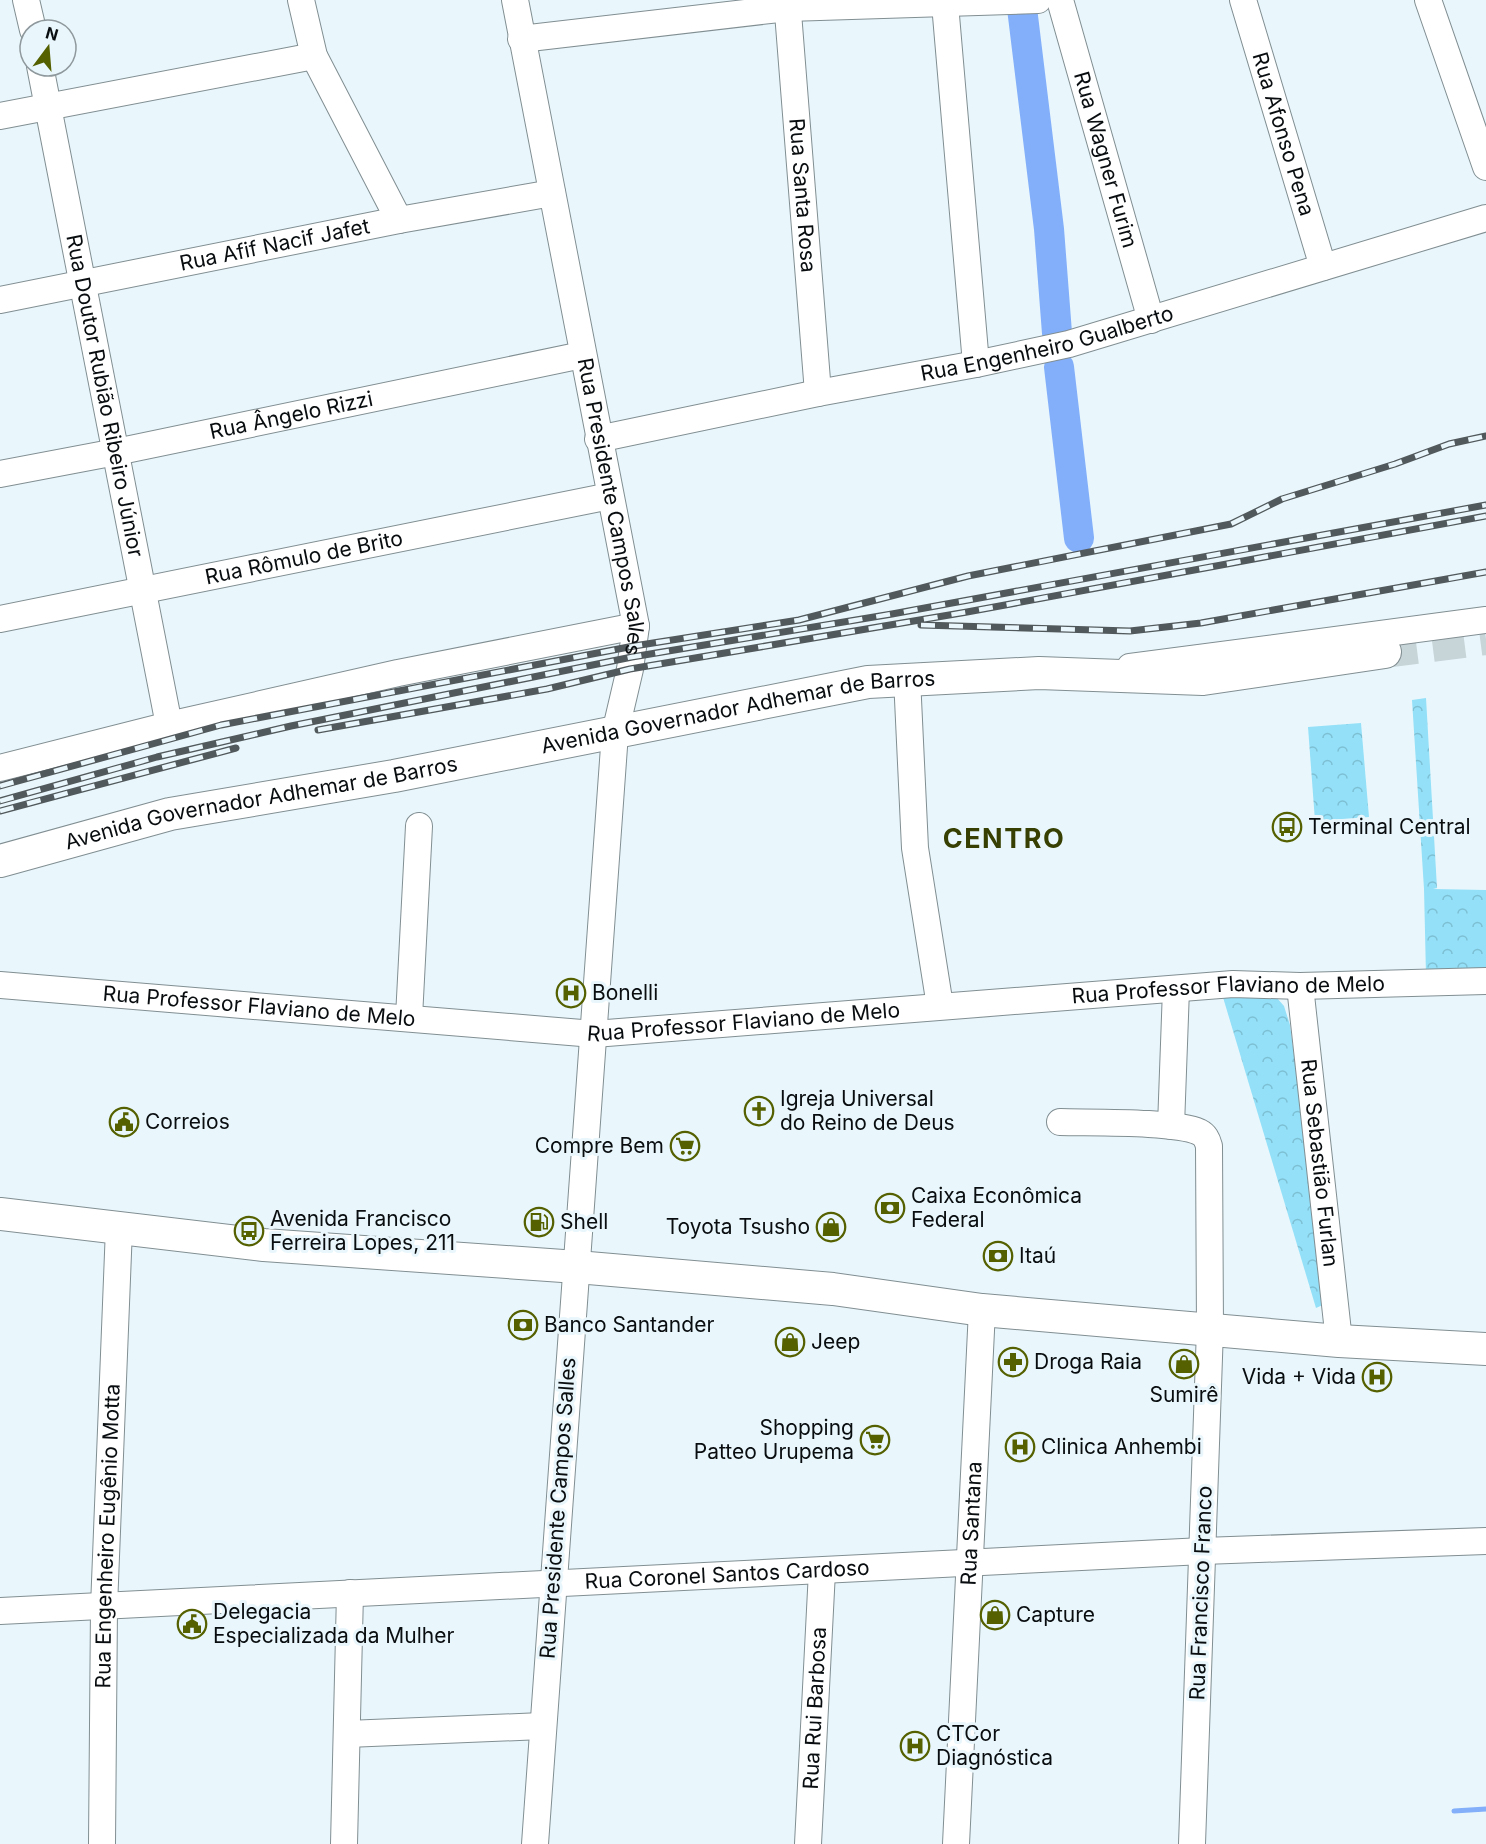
<svg xmlns="http://www.w3.org/2000/svg" width="1486" height="1844" font-family="Inter,sans-serif">
  <defs>
    <pattern id="park-crowns" width="20" height="18" patternUnits="userSpaceOnUse" patternTransform="scale(1.5)"><rect width="20" height="18" fill="#93e0f8"/><path d="M2 6a3 3 0 1 1 6 0M12 15a3 3 0 1 1 6 0" fill="none" stroke="#7dbfd3"/></pattern>
  </defs>
  <rect width="100%" height="100%" fill="#e9f7fc"/>
  <g fill="url(#park-crowns)">
    <path d="M1426,698L1437,888L1433,889L1486,890V973L1426,975L1424,889L1412,700Z"/>
    <path d="M1361,723L1369,817L1315,821L1308,727Z"/>
    <path d="M1222,994L1277,998L1284,1006L1290,1025L1327,1303L1316,1308Z"/>
  </g>
  <g fill="none" stroke-linecap="round" stroke-linejoin="round">
    <path stroke="#83affa" stroke-width="5" d="M1454,1811L1486,1809"/>
    <g stroke="#83affa" stroke-width="30">
      <path d="M1021,0L1049,229L1057,333"/>
      <path d="M1059,367L1079,538"/>
    </g>
    <path stroke="#c7d4d8" stroke-width="32" stroke-dasharray="32 16" stroke-linecap="butt" d="M1385,652L1486,639"/>
    <g stroke="#818e92" stroke-width="28">
      <g id="minor">
        <path d="M26,0L33,30"/>
        <path d="M301,0L314,56L399,220"/>
        <path id="s1" d="M515,0L636,626L630,669L615,733L535,1844"/>
        <path id="s2" d="M787,0L818,393"/>
        <path id="s3" d="M1060,0L1151,320"/>
        <path id="s4" d="M1243,0L1323,267"/>
        <path d="M1428,0L1486,167"/>
        <path d="M945,4L976,364"/>
        <path d="M521,39L788,8L1038,0"/>
        <path id="s5" d="M40,66L169,725"/>
        <path d="M0,116L314,56"/>
        <path id="s6" d="M0,300L399,220L552,193"/>
        <path id="s7" d="M598,439L818,393L976,364L1069,344L1486,218"/>
        <path id="s8" d="M0,474L116,452L582,355"/>
        <path id="s9" d="M0,619L610,496"/>
        <path d="M1130,667L1486,620"/>
        <path d="M907,678L915,848L940,1006"/>
        <path d="M0,768L169,725L398,673L636,626"/>
        <path id="s10" d="M0,985L594,1034L1233,984L1300,986L1486,981"/>
        <path id="s11" d="M1300,986L1339,1341"/>
        <path d="M409,1017L419,826"/>
        <path d="M1060,1122C1090,1123 1175,1121 1199,1132C1205,1135 1207,1139 1209,1146L1210,1329L1192,1844"/>
        <path d="M1171,1126L1176,989"/>
        <path id="s12" d="M0,1611L1203,1551L1486,1541"/>
        <path d="M347,1734L542,1726"/>
        <path id="s13" d="M102,1844L104,1607L119,1228"/>
        <path d="M344,1844L350,1593"/>
        <path id="s14" d="M808,1844L822,1571"/>
        <path id="s15" d="M956,1844L982,1310"/>
      </g>
    </g>
    <g stroke="#818e92" stroke-width="34">
      <g id="major">
        <path id="s16" d="M0,861L170,814L394,776L868,682L1039,673L1203,679L1385,652"/>
        <path d="M0,1214L264,1245L577,1267L833,1289L982,1310L1339,1341L1486,1349"/>
      </g>
    </g>
    <use href="#minor" stroke="#fff" stroke-width="26"/>
    <use href="#major" stroke="#fff" stroke-width="32"/>
    <g stroke="#52595c" stroke-width="7">
      <g id="rail">
        <path d="M921,625L1130,631L1201,623L1486,572"/>
        <path d="M318,730L547,689L630,669L967,612L1486,516"/>
        <path d="M0,786L221,725L634,646L799,620L968,576L1231,524L1282,499L1395,464L1449,444L1486,436"/>
        <path d="M0,801L157,757L291,726L632,657L892,614L1486,505"/>
        <path d="M0,811L236,748"/>
      </g>
    </g>
    <use href="#rail" stroke="#e9f7fc" stroke-width="4.5" stroke-dasharray="14" stroke-linecap="butt"/>
  </g>
  <defs>
    <g id="bus-ring" transform="scale(1.5)"><circle r="9.5" fill="#e9f7fc" stroke="#556101" stroke-width="1.5"/><path d="M-5-6H5V4H4V6H2V4H-2V6H-4V4H-5ZM-3.5-4V0h7V-4ZM-3.5 1.2v1.5H-2V1.2ZM2 1.2v1.5H3.5V1.2Z" fill="#556101"/></g>
    <g id="hospital-ring" transform="scale(1.5)"><circle r="9.5" fill="#e9f7fc" stroke="#556101" stroke-width="1.5"/><path d="M-5-5h3v3.5h4V-5h3V5h-3V1.5h-4V5h-3Z" fill="#556101"/></g>
    <g id="church-ring" transform="scale(1.5)"><circle r="9.5" fill="#e9f7fc" stroke="#556101" stroke-width="1.5"/><path d="M-1.2-6h2.4v3.5h3.3v2.4h-3.3V6h-2.4V-.1h-3.3v-2.4h3.3Z" fill="#556101"/></g>
    <g id="civic-ring" transform="scale(1.5)"><circle r="9.5" fill="#e9f7fc" stroke="#556101" stroke-width="1.5"/><path d="M-.6-6.5H3V-4.5H.6V-3L4-1V1h2V6H-6V1h2V-1L-.6-3ZM-1.2 2.5V6h2.4V2.5Z" fill="#556101"/></g>
    <g id="supermarket-ring" transform="scale(1.5)"><circle r="9.5" fill="#e9f7fc" stroke="#556101" stroke-width="1.5"/><path d="M-6-5.5h2.5l.6 2H6L4.5 2H-2.5L-4.4-4H-6ZM-1.5 3.2a1.3 1.3 0 1 0 .1 0ZM3 3.2a1.3 1.3 0 1 0 .1 0Z" fill="#556101"/></g>
    <g id="bank-ring" transform="scale(1.5)"><circle r="9.5" fill="#e9f7fc" stroke="#556101" stroke-width="1.5"/><path d="M-6-4H6V4H-6ZM0-2.3a2.3 2.3 0 1 0 0 4.6a2.3 2.3 0 1 0 0-4.6Z" fill="#556101"/></g>
    <g id="fuel-ring" transform="scale(1.5)"><circle r="9.5" fill="#e9f7fc" stroke="#556101" stroke-width="1.5"/><path d="M-5.5-6h7V0h2V4h1.3V-2.5L3-4.5l.8-.8L6-3V5H2.5V1h-1V6h-7ZM-4.2-4.7v3.2H.2V-4.7Z" fill="#556101"/></g>
    <g id="shop-ring" transform="scale(1.5)"><circle r="9.5" fill="#e9f7fc" stroke="#556101" stroke-width="1.5"/><path d="M-5-2.5h2.3a2.7 3.5 0 0 1 5.4 0H5L5.5 6h-11ZM-1.5-2.5h3a1.5 2.3 0 0 0-3 0Z" fill="#556101"/></g>
    <g id="pharmacy-ring" transform="scale(1.5)"><circle r="9.5" fill="#e9f7fc" stroke="#556101" stroke-width="1.5"/><path d="M-2-6h4v4h4v4h-4v4h-4v-4h-4v-4h4Z" fill="#556101"/></g>
  </defs>
  <g fill-rule="evenodd">
    <use href="#bus-ring" x="1287" y="827"/>
    <use href="#hospital-ring" x="571" y="993"/>
    <use href="#church-ring" x="759" y="1111"/>
    <use href="#civic-ring" x="124" y="1122"/>
    <use href="#supermarket-ring" x="685" y="1146"/>
    <use href="#bank-ring" x="890" y="1208"/>
    <use href="#fuel-ring" x="539" y="1222"/>
    <use href="#shop-ring" x="831" y="1227"/>
    <use href="#bus-ring" x="249" y="1231"/>
    <use href="#bank-ring" x="998" y="1256"/>
    <use href="#bank-ring" x="523" y="1325"/>
    <use href="#shop-ring" x="790" y="1342"/>
    <use href="#pharmacy-ring" x="1013" y="1362"/>
    <use href="#shop-ring" x="1184" y="1364"/>
    <use href="#hospital-ring" x="1377" y="1377"/>
    <use href="#supermarket-ring" x="875" y="1440"/>
    <use href="#hospital-ring" x="1020" y="1447"/>
    <use href="#shop-ring" x="995" y="1615"/>
    <use href="#civic-ring" x="192" y="1624"/>
    <use href="#hospital-ring" x="915" y="1746"/>
  </g>
  <g text-anchor="middle" stroke-width="6" stroke-linejoin="round" paint-order="stroke">
    <g font-size="21" fill="#090d0f" stroke="#e9f7fc">
      <text dy="7" stroke="none"><textPath href="#s4" startOffset="140">Rua Afonso Pena</textPath></text>
      <text dy="7" stroke="none"><textPath href="#s3" startOffset="166">Rua Wagner Furim</textPath></text>
      <text dy="7" stroke="none"><textPath href="#s2" startOffset="196">Rua Santa Rosa</textPath></text>
      <text dy="7" stroke="none"><textPath href="#s6" startOffset="280">Rua Afif Nacif Jafet</textPath></text>
      <text dy="7" stroke="none"><textPath href="#s7" startOffset="459">Rua Engenheiro Gualberto</textPath></text>
      <text dy="7" stroke="none"><textPath href="#s5" startOffset="336">Rua Doutor Rubião Ribeiro Júnior</textPath></text>
      <text dy="7" stroke="none"><textPath href="#s8" startOffset="297">Rua Ângelo Rizzi</textPath></text>
      <text dy="7" stroke="none"><textPath href="#s1" startOffset="516">Rua Presidente Campos Salles</textPath></text>
      <text dy="7" stroke="none"><textPath href="#s9" startOffset="310">Rua Rômulo de Brito</textPath></text>
      <text dy="7" stroke="none"><textPath href="#s16" startOffset="754">Avenida Governador Adhemar de Barros</textPath></text>
      <text dy="7" stroke="none"><textPath href="#s16" startOffset="268">Avenida Governador Adhemar de Barros</textPath></text>
      <text dy="7" stroke="none"><textPath href="#s10" startOffset="1232">Rua Professor Flaviano de Melo</textPath></text>
      <text dy="7" stroke="none"><textPath href="#s10" startOffset="260">Rua Professor Flaviano de Melo</textPath></text>
      <text dy="7" stroke="none"><textPath href="#s10" startOffset="746">Rua Professor Flaviano de Melo</textPath></text>
      <text dy="7" stroke="none"><textPath href="#s11" startOffset="178">Rua Sebastião Furlan</textPath></text>
      <text transform="translate(558 1508) rotate(-86)" y="7">Rua Presidente Campos Salles</text>
      <text dy="7" stroke="none"><textPath href="#s15" startOffset="321">Rua Santana</textPath></text>
      <text dy="7" stroke="none"><textPath href="#s13" startOffset="308">Rua Engenheiro Eugênio Motta</textPath></text>
      <text dy="7" stroke="none"><textPath href="#s12" startOffset="728">Rua Coronel Santos Cardoso</textPath></text>
      <text transform="translate(1201 1593) rotate(-88)" y="7">Rua Francisco Franco</text>
      <text dy="7" stroke="none"><textPath href="#s14" startOffset="136">Rua Rui Barbosa</textPath></text>
    </g>
    <g font-size="21" fill="#090d0f" stroke="#e9f7fc" text-anchor="start">
      <text x="1308" y="834">Terminal Central</text>
      <text x="592" y="1000">Bonelli</text>
      <text x="780" y="1106">Igreja Universal<tspan x="780" dy="24">do Reino de Deus</tspan></text>
      <text x="145" y="1129">Correios</text>
      <text x="664" y="1153" text-anchor="end">Compre Bem</text>
      <text x="911" y="1203">Caixa Econômica<tspan x="911" dy="24">Federal</tspan></text>
      <text x="270" y="1226">Avenida Francisco<tspan x="270" dy="24">Ferreira Lopes, 211</tspan></text>
      <text x="560" y="1229">Shell</text>
      <text x="810" y="1234" text-anchor="end">Toyota Tsusho</text>
      <text x="1019" y="1263">Itaú</text>
      <text x="544" y="1332">Banco Santander</text>
      <text x="811" y="1349">Jeep</text>
      <text x="1034" y="1369">Droga Raia</text>
      <text x="1356" y="1384" text-anchor="end">Vida + Vida</text>
      <text x="1184" y="1402" text-anchor="middle">Sumirê</text>
      <text x="854" y="1435" text-anchor="end">Shopping<tspan x="854" dy="24">Patteo Urupema</tspan></text>
      <text x="1041" y="1454">Clinica Anhembi</text>
      <text x="213" y="1619">Delegacia<tspan x="213" dy="24">Especializada da Mulher</tspan></text>
      <text x="1016" y="1622">Capture</text>
      <text x="936" y="1741">CTCor<tspan x="936" dy="24">Diagnóstica</tspan></text>
    </g>
    <g font-size="27" font-weight="bold" letter-spacing="1.5" fill="#374002" stroke="#e9f7fc">
      <text x="1004" y="848">CENTRO</text>
    </g>
  </g>
  <g transform="translate(48 48) rotate(16)"><circle r="28" fill="#e9f7fc" stroke="#8f999d" stroke-width="1.5"/>
  <path d="M0-4.5L10 22L0 15L-10 22Z" fill="#556101"/>
  <text y="-9" font-size="16" font-weight="bold" text-anchor="middle" fill="#090d0f">N</text>
  </g>
</svg>
